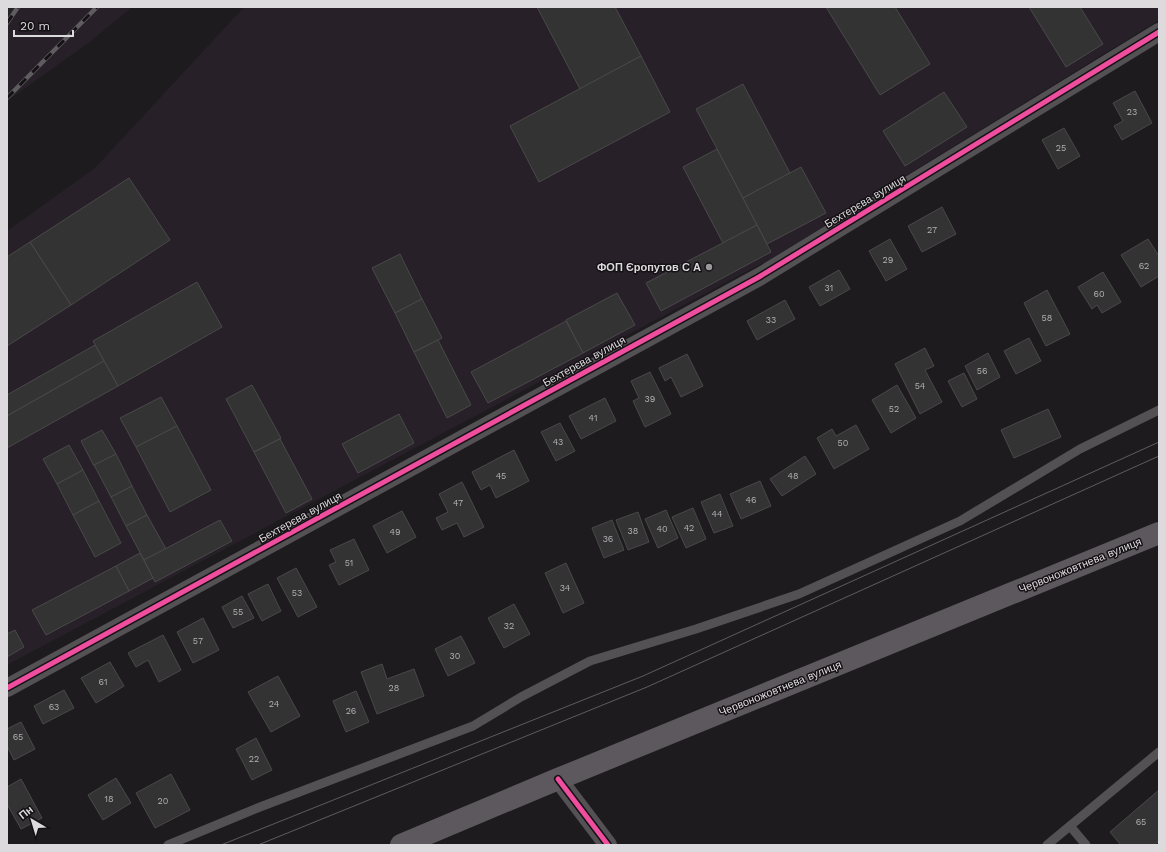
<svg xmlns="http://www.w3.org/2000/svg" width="1166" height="852" font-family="'Work Sans',sans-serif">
  <rect width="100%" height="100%" fill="#1d1b1e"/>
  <g fill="#272028">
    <path d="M7,7H132L91,41L7,101Z"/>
    <path d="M244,7H1159V20L774,257L7,665V231L95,168Z"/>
  </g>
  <g fill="#343334" stroke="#4a4949">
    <path d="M537,7H615L641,56L580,89Z"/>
    <path d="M826,7H895L930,64L880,95Z"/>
    <path d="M1029,7H1080L1103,44L1066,67Z"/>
    <path d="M641,56L670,112L539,182L510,126Z"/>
    <path d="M743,84L790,173L743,198L696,109Z"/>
    <path d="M1135,91L1152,123L1122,140L1114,126L1123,121L1113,103Z"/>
    <path d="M944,92L967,127L905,166L883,131Z"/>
    <path d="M1064,128L1080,156L1058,169L1042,140Z"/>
    <path d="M717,149L757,225L723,243L683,167Z"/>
    <path d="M801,167L826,213L767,244L743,198Z"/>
    <path d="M129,178L170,240L71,305L30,242Z"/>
    <path d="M942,207L956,234L922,252L908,226Z"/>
    <path d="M757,225L771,252L661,311L646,283Z"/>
    <path d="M890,239L907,269L886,281L869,251Z"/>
    <path d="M1148,239L1159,256V276L1141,287L1121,255Z"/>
    <path d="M30,242L71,305L7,346V257Z"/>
    <path d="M400,254L422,299L395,313L372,268Z"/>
    <path d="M839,270L850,289L820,306L809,287Z"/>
    <path d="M1103,272L1121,302L1102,313L1097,305L1092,309L1078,287Z"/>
    <path d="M197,282L222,327L118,386L93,341Z"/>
    <path d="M1047,290L1070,334L1046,346L1024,303Z"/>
    <path d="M617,293L635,325L583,353L566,320Z"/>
    <path d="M422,299L442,338L414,352L395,313Z"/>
    <path d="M785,300L795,319L757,340L747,321Z"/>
    <path d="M566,321L583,353L488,403L471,372Z"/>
    <path d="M1029,338L1041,361L1016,374L1004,351Z"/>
    <path d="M438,340L471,405L447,418L414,352Z"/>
    <path d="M95,345L104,361L7,416V395Z"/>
    <path d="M925,348L934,366L925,370L942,402L920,414L895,364Z"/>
    <path d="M988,353L1000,377L977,390L965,366Z"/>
    <path d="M687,354L703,386L681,397L671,377L665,381L659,368Z"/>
    <path d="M104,361L118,386L7,448V416Z"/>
    <path d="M650,372L671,414L645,427L633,401L639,398L631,381Z"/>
    <path d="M964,373L977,399L962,407L948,381Z"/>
    <path d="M252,385L281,438L254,452L226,399Z"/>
    <path d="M897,385L916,418L891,433L872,400Z"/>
    <path d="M161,397L177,426L136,447L120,418Z"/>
    <path d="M605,398L616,421L581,439L569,416Z"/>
    <path d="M1048,409L1061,437L1014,458L1001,430Z"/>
    <path d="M399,414L414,443L358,473L342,444Z"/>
    <path d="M560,423L575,451L556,461L541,432Z"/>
    <path d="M856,425L869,449L834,469L817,438L832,429L836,436Z"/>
    <path d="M177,426L211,490L170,512L136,447Z"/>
    <path d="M102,430L116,454L94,466L81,441Z"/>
    <path d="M280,439L312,499L286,513L254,452Z"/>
    <path d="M69,445L83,470L57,484L43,459Z"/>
    <path d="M514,450L529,481L496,498L490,485L481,490L472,472Z"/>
    <path d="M116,454L132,486L111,497L94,465Z"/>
    <path d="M805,456L816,474L782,496L770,479Z"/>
    <path d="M83,470L99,501L73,515L57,484Z"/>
    <path d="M760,481L771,506L741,519L730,494Z"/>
    <path d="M462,482L484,527L464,537L457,523L442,530L436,518L448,512L439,494Z"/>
    <path d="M132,486L147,515L126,526L111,497Z"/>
    <path d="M720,494L733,526L714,533L701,502Z"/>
    <path d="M99,501L121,543L95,557L73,515Z"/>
    <path d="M693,508L706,539L686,548L672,517Z"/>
    <path d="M666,510L678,538L658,548L645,519Z"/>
    <path d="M402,511L416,537L387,553L373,526Z"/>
    <path d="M638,512L649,542L628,550L616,520Z"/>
    <path d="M147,515L166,549L144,560L126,526Z"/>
    <path d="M220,520L232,541L155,582L144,560Z"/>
    <path d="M612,520L624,550L604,558L592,528Z"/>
    <path d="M354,539L369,570L339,585L329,565L336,562L330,550Z"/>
    <path d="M140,553L153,578L129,591L116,566Z"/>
    <path d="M566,563L584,603L563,613L545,573Z"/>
    <path d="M116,566L129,591L46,635L32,610Z"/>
    <path d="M296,568L317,607L298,617L277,578Z"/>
    <path d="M268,584L281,611L262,621L248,594Z"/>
    <path d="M242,596L254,618L233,628L222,607Z"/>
    <path d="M514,604L530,634L504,648L488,618Z"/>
    <path d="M203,618L219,650L193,663L177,632Z"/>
    <path d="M15,630L24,647L7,657V634Z"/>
    <path d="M163,635L181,670L159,682L148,660L136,667L128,653Z"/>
    <path d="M461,636L475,663L448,676L435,649Z"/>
    <path d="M110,662L124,686L96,703L81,678Z"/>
    <path d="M382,664L387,679L414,669L424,696L377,714L361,672Z"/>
    <path d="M278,676L300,716L271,732L248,692Z"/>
    <path d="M64,690L74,708L43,724L34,706Z"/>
    <path d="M356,691L369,722L346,732L333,701Z"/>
    <path d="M21,722L35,749L14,760L7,746V729Z"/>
    <path d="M256,738L272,770L252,780L236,749Z"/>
    <path d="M171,774L190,810L155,828L136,793Z"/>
    <path d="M116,778L131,803L103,820L88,795Z"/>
    <path d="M21,779L42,818L21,829L7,804V787Z"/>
    <path d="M1159,790V841L1154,845H1121L1110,832Z"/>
  </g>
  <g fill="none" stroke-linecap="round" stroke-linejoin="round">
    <g stroke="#535153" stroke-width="9">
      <path d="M1070,826L1086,845"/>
      <path d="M168,845L260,807L473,726L521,697L590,661L696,629L799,594L960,521L1080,449L1159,410"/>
      <path d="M1047,845L1159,752"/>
    </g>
    <g stroke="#535153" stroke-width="18">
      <path d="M7,688L759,277L1159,32"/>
      <path d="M558,779L608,845"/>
    </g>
    <path stroke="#5c585d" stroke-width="22" d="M401,845L558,779L1159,533"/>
    <g stroke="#5e5c5f" stroke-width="1">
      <path d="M221,845L643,676L1159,442"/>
      <path d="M258,845L647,687L1159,456"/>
    </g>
    <g stroke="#5e5c5f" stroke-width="4.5">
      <g id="rail">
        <path d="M7,23L18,7"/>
        <path d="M7,98L97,7"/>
      </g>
    </g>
    <use href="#rail" stroke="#151115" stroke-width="3" stroke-dasharray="9" stroke-linecap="butt"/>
    <g stroke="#151115" stroke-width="8">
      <g id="cycleway">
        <path d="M7,688L759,277L1159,32"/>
        <path d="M558,779L608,845"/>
      </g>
    </g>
    <use href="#cycleway" stroke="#ef4d9e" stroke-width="5"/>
  </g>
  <circle fill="#99979a" stroke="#151115" stroke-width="1.5" cx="709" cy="267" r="4"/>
  <g text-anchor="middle" stroke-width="3" stroke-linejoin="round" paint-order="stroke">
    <g font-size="9" fill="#b2b0b3">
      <text x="1132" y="115">23</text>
      <text x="1061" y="151">25</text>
      <text x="932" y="233">27</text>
      <text x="888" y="263">29</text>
      <text x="1144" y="269">62</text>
      <text x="829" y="291">31</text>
      <text x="1099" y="297">60</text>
      <text x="1047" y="321">58</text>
      <text x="771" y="323">33</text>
      <text x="982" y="374">56</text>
      <text x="920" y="389">54</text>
      <text x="650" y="402">39</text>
      <text x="894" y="412">52</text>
      <text x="593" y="421">41</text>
      <text x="558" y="445">43</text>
      <text x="843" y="446">50</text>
      <text x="501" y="479">45</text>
      <text x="793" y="479">48</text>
      <text x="751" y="503">46</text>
      <text x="458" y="506">47</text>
      <text x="717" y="517">44</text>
      <text x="689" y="531">42</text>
      <text x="662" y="532">40</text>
      <text x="633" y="534">38</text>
      <text x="395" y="535">49</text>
      <text x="608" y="542">36</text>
      <text x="349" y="566">51</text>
      <text x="565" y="591">34</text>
      <text x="297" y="596">53</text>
      <text x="238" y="615">55</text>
      <text x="509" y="629">32</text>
      <text x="198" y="644">57</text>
      <text x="455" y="659">30</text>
      <text x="103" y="685">61</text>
      <text x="394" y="691">28</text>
      <text x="274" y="707">24</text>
      <text x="54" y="710">63</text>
      <text x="351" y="714">26</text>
      <text x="18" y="740">65</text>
      <text x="254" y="762">22</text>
      <text x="109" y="802">18</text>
      <text x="163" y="804">20</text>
      <text x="1141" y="825">65</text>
    </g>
    <g font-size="11" fill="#dcdadd" stroke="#151115">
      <text transform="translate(865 201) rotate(-31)" y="4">Бехтерєва вулиця</text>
      <text transform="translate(584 361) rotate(-29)" y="4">Бехтерєва вулиця</text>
      <text transform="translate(300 517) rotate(-29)" y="4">Бехтерєва вулиця</text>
      <text transform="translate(1080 565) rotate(-22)" y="4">Червоножовтнева вулиця</text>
      <text transform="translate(780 688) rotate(-22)" y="4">Червоножовтнева вулиця</text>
    </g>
    <g font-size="11" font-weight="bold" fill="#dcdadd" stroke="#151115" text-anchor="end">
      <text x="701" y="271">ФОП Єропутов С А</text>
    </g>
  </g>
  <rect width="1166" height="852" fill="none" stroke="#dcdadd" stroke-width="16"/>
  <g transform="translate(32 820) rotate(322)" stroke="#151115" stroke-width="3" paint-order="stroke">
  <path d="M0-3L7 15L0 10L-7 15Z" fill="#dcdadd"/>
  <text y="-6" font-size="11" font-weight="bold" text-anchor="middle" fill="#dcdadd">Пн</text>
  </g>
  <path d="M14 30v6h59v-6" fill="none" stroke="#dcdadd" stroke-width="2"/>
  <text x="20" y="30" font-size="12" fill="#dcdadd" stroke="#151115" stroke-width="3" paint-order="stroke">20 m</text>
</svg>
